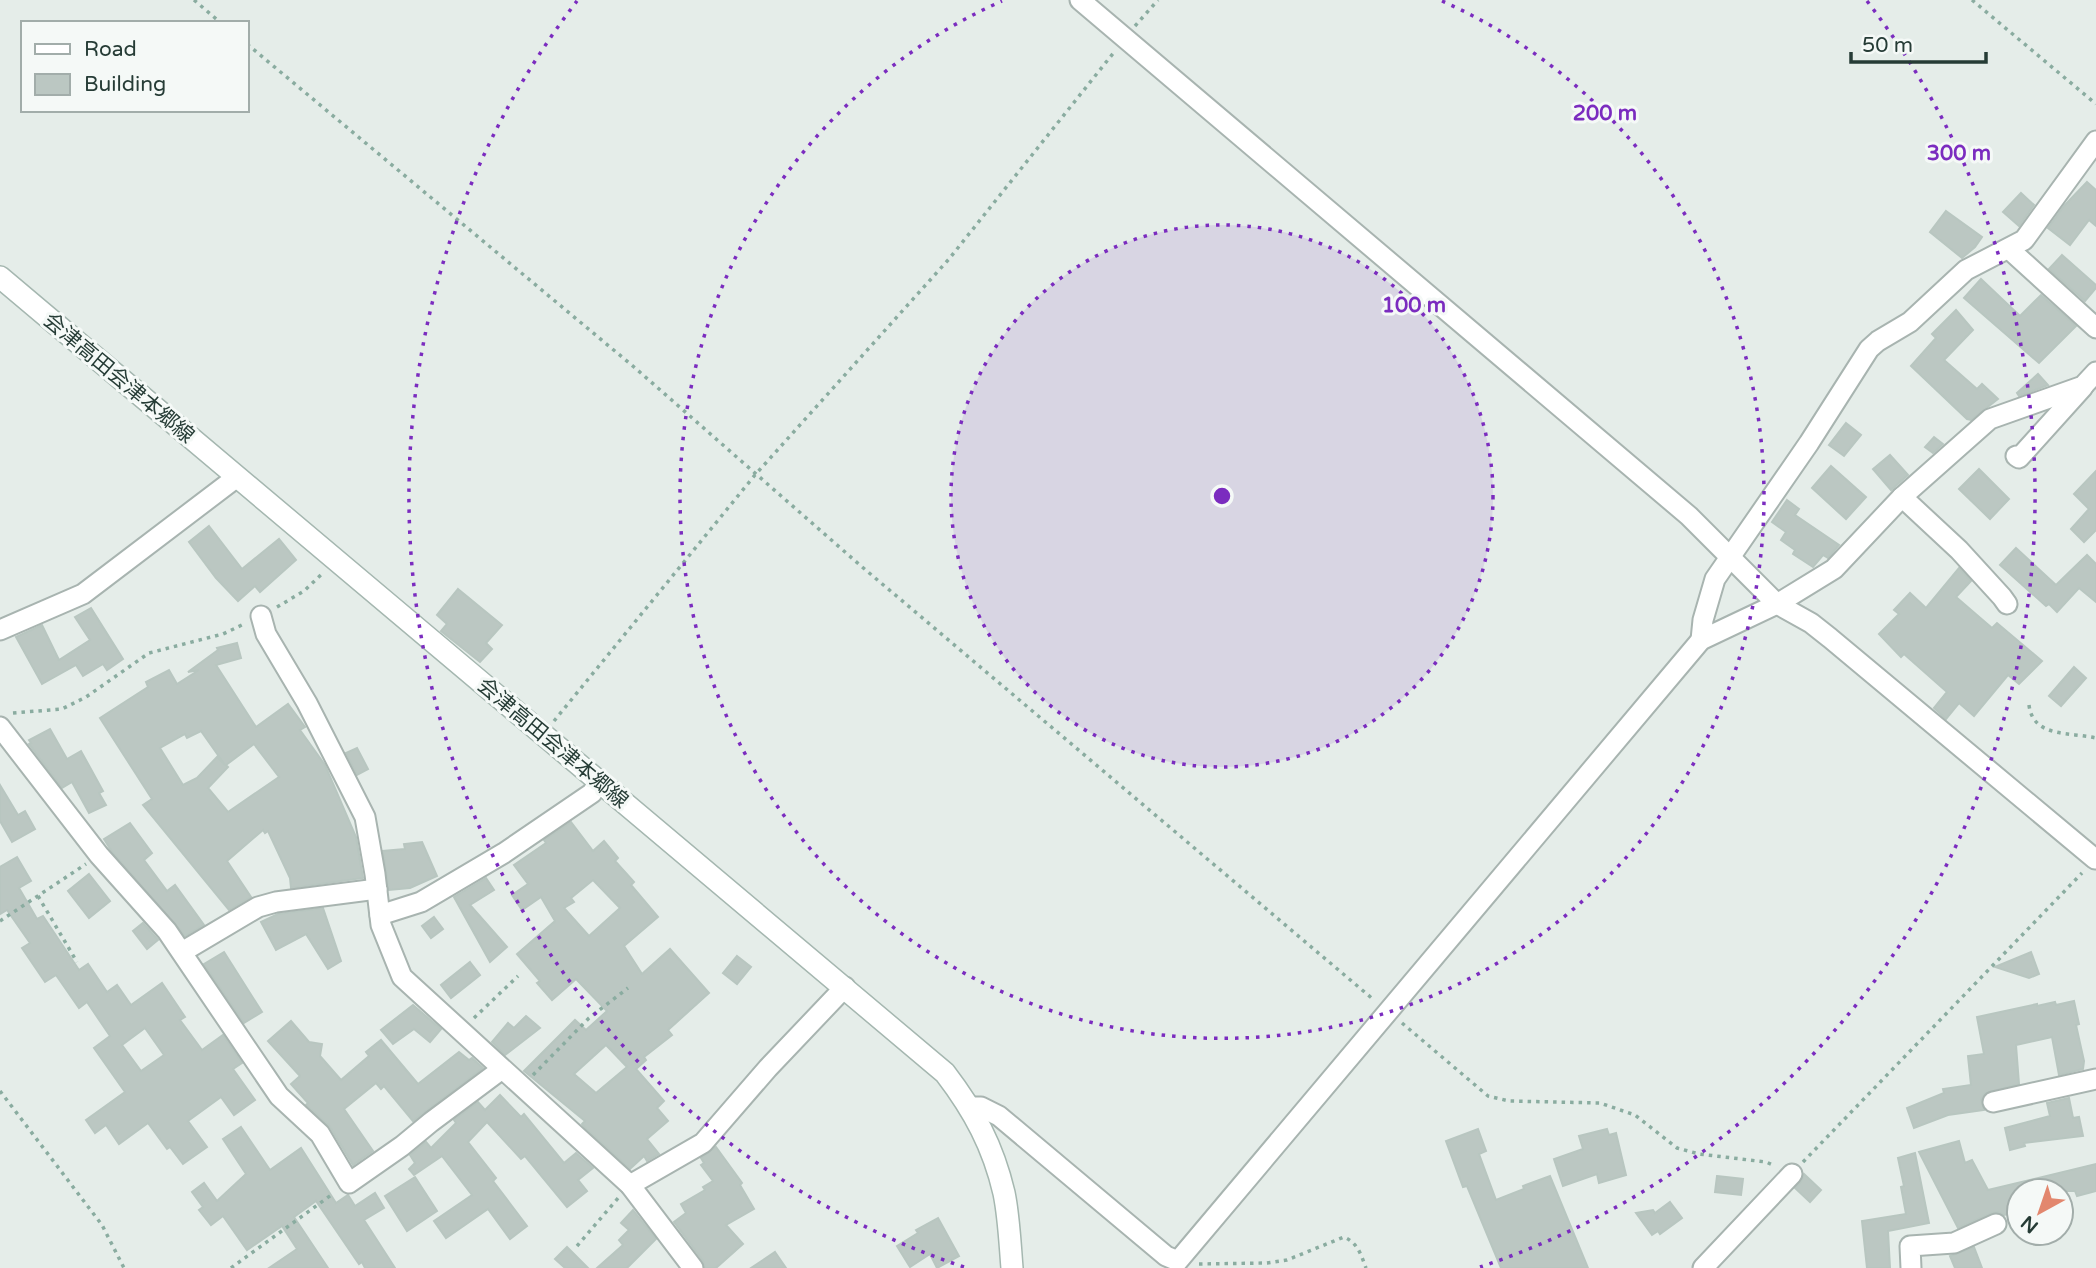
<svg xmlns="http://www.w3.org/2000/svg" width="2096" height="1268" font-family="'Varela Round','Noto Sans JP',sans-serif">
  <rect width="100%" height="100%" fill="#e5ede9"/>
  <g fill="#bbc7c2" stroke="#b8c6c0" stroke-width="2" fill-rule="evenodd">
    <path d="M2087,182L2096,190V226L2089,220L2070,245L2048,228L2064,206Z"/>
    <path d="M2021,193L2034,205L2019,226L2003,212Z"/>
    <path d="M1946,211L1982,237L1975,247L1962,258L1930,232Z"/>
    <path d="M2062,255L2096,285V288L2085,301L2049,269Z"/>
    <path d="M1981,279L2020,316L2041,295L2076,326L2039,363L1964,298Z"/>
    <path d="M1956,310L1973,330L1944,360L1977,389L1982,384L1998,399L1971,420L1967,419L1911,366L1936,338L1932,334Z"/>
    <path d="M2038,374L2048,385L2019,396L2017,393Z"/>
    <path d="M1846,423L1861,435L1844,456L1829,445Z"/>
    <path d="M1934,437L1943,444L1933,453L1925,447Z"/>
    <path d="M1890,455L1908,475L1891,490L1873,469Z"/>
    <path d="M1831,466L1866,497L1846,519L1812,488Z"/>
    <path d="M1979,469L2009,499L1990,519L1959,489Z"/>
    <path d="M2096,471V530L2084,542L2071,529L2089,509L2074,494Z"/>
    <path d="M1787,500L1799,509L1795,515L1839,545L1828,558L1823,555L1813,567L1793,554L1795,550L1781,540L1786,532L1772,522Z"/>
    <path d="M209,526L242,569L279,539L296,560L260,592L255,586L238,601L216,578L189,542Z"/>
    <path d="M2016,548L2056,585L2087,555L2096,564V602L2079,588L2057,612L2049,604L2046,606L2000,565Z"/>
    <path d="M1959,568L1971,581L1956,597L1992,628L1997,623L2042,661L2019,684L2008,675L1974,716L1959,703L1946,719L1934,708L1947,692L1904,654L1901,657L1879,634L1899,614L1894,610L1910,593L1926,608Z"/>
    <path d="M458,589L502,625L486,643L492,649L480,662L441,631L447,624L437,615Z"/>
    <path d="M91,608L123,659L107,670L103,664L83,676L76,665L42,684L16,637L42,625L59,660L90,640L75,617Z"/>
    <path d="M237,643L241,658L216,665L256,727L288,704L305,727L300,730L325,765L356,837L363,878L291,888L290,878L268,831L265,833L263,830L227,861L251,897L229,910L143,805L152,799L100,718L148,687L146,682L169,670L177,684L199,670L188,672L218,650L217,648ZM201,731L225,765L217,757L197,778L183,785L160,748L185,734L187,738ZM254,744L279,777L228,812L208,788L228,767L226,765Z"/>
    <path d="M2074,667L2086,678L2061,706L2049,696Z"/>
    <path d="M50,729L67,759L81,751L103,791L99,793L106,805L89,813L72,782L62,788L29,744L31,743L29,740Z"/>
    <path d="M357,748L368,769L357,775L346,753Z"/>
    <path d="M0,785L18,815L25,811L35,829L12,842L0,821Z"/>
    <path d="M571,822L593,851L604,841L618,858L615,861L634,882L631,885L658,917L624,946L642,974L670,949L709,993L668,1030L672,1035L644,1057L646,1060L636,1069L664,1101L657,1108L668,1121L647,1139L659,1154L647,1161L644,1156L630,1169L586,1129L582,1124L585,1121L524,1071L575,1020L586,1030L607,1011L576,979L552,1000L537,983L540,981L517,954L555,921L541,897L522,910L512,895L528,884L514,865L546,843L544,840ZM593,880L620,908L589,936L564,908L574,902L571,898ZM606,1045L627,1067L596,1093L574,1074Z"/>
    <path d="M130,823L152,853L144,860L167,891L175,885L204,925L185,936L112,852L104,839Z"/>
    <path d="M422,842L437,876L410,888L389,890L383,851L405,849L404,844Z"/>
    <path d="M17,857L31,881L19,888L37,919L43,916L79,970L88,964L107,992L117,985L131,1005L162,983L185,1017L180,1020L202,1050L223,1035L242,1063L233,1069L255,1100L234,1115L221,1097L188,1121L207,1147L183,1164L170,1147L167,1149L148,1123L119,1144L106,1125L95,1133L86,1120L125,1092L94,1048L110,1036L87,1002L79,1008L56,975L45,982L22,948L30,943L7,910L0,914V867ZM145,1028L164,1055L141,1071L122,1045Z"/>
    <path d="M89,874L110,901L89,918L68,891Z"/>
    <path d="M486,878L494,890L470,905L507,947L490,962L454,897Z"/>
    <path d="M323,908L341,961L328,969L306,934L276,950L261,922L278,914Z"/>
    <path d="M434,917L443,929L431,938L422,926Z"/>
    <path d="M143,923L158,940L147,949L133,931Z"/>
    <path d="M224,952L262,1012L244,1023L204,964Z"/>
    <path d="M2031,952L2039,974L2029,978L1995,967Z"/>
    <path d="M737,956L751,967L737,984L723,973Z"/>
    <path d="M470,962L480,975L451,998L441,985Z"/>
    <path d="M2074,1001L2079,1024L2076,1025L2084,1061L2083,1069L2059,1075L2052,1037L2016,1045L2019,1084L1985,1093L1981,1099L1984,1110L1948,1115L1914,1128L1907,1108L1944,1093L1943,1089L1971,1085L1968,1056L1984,1054L1977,1017L2037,1004V1006L2055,1002L2056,1005Z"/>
    <path d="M413,1005L441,1029L430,1042L414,1029L393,1044L381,1030Z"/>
    <path d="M526,1016L540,1028L505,1055L492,1042L508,1023L514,1028Z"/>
    <path d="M291,1021L309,1042L322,1044L320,1056L341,1080L369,1056L366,1052L381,1040L418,1084L459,1052L469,1060L472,1058L483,1068L413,1121L384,1086L381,1089L376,1083L344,1109L373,1151L353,1165L330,1127L306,1105L308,1103L291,1084L300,1076L268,1041Z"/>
    <path d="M500,1095L521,1117L524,1114L564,1163L576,1153L593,1168L578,1180L587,1191L567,1207L525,1156L521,1159L487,1122L468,1142L496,1178L493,1181L527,1226L510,1239L488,1209L446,1238L434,1221L472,1195L442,1156L414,1175L409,1169L415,1163L410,1155L426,1142L431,1148L456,1123L454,1120L478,1102L485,1110Z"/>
    <path d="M2069,1098L2073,1118L2079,1117L2083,1136L2024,1143L2025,1146L2010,1150L2005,1128L2050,1116L2047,1103Z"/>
    <path d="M241,1127L270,1170L301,1148L336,1203L348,1195L355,1206L375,1193L384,1208L364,1220L395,1268H365L362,1262L359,1264L316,1201L294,1217L328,1268H269L297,1249L282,1226L247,1250L223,1216L211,1225L199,1210L203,1207L192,1192L204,1183L217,1201L246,1174L223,1139Z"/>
    <path d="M1478,1129L1486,1151L1479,1154L1496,1200L1524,1189L1523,1186L1550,1176L1588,1268H1501L1467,1186L1463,1187L1446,1141Z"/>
    <path d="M1607,1129L1609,1135L1616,1133L1626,1175L1599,1183L1597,1174L1563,1186L1554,1159L1583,1149L1579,1136Z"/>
    <path d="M1959,1141L1965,1163L1972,1160L1988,1190L2096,1164V1191L2077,1196L2075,1191H2019V1212L2004,1215L1998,1212L1992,1213L1958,1228L1919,1152Z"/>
    <path d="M716,1147L742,1183L740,1185L754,1209L726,1225L743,1244L716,1268H705L703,1261L674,1222L686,1213L681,1204L705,1190L703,1187L713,1181L701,1165L704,1163L701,1158Z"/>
    <path d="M1915,1153L1929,1223L1888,1231L1890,1268H1867L1862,1221L1906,1214L1901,1187L1904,1186L1898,1158Z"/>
    <path d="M1804,1174L1821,1190L1810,1202L1795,1188L1801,1182Z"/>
    <path d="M1717,1176L1743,1179L1741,1195L1715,1192Z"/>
    <path d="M415,1177L437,1211L407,1231L385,1196Z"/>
    <path d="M1670,1202L1682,1218L1660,1234L1658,1231L1652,1235L1636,1213L1653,1210L1655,1213Z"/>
    <path d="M633,1210L656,1239L627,1268H597L623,1245L619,1240L629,1230L621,1223Z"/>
    <path d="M938,1218L959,1256L937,1268L930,1254L910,1267L897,1246L918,1233L916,1230Z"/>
    <path d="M567,1247L588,1268H565L555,1259Z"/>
    <path d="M1974,1247L1982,1268H1955L1950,1256Z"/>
    <path d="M775,1252L786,1268H751Z"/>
  </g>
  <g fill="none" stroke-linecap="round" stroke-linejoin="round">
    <g stroke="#a8b4b0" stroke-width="23">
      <g id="minor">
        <path d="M1080,0L1689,516L1777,604L1811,623L1830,638L2095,859"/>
        <path d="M2009,249L2096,328"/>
        <path d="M2016,456L2019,458L2083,387"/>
        <path d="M1902,497L1959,550L2002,597L2007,604"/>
        <path d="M261,616L266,634L307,703L365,817L375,874L381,925L402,977L630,1185L693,1268"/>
        <path d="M0,630L83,594L237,477"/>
        <path d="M1701,640L1703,620L1715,579L1809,443L1869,349L1878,341L1910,322L1966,270L2024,240L2096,141"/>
        <path d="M0,727L99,855L167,931L279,1096L320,1134L349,1183L402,1146L431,1122L502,1069"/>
        <path d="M380,915L421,902L504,853L592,793L599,781"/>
        <path d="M182,952L258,907L276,902L377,889"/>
        <path d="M1993,1102L2096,1079"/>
        <path d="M970,1107H981L999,1116L1166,1256L1178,1261L1701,640L1777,604L1834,569L1902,497L1990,419L2083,386L2096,372"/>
        <path d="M630,1185L703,1143L768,1068L845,987"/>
        <path d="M1703,1268L1792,1174"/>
        <path d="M1911,1268L1910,1246L1954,1243L1996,1224"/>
      </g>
    </g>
    <g stroke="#a5b7b0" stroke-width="24">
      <path id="secondary" d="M0,277L945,1073C974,1111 993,1146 1004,1193C1009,1217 1010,1244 1012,1268"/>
    </g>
    <g stroke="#8aaca0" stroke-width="3.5" stroke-dasharray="3.5 5" stroke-linecap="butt">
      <path d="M194,0L221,23"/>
      <path d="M1972,0L2096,104"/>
      <path d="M1135,26L1158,0"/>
      <path d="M247,44L634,367L861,566L1374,1000"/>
      <path d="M277,607L304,591L324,572"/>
      <path d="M2029,705C2033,738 2070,732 2096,738"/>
      <path d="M13,713L62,709L86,697L149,653L223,634L246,623"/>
      <path d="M554,721L755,475L949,259L1115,51"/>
      <path d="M38,896L77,962"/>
      <path d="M0,921L86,864"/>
      <path d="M474,1018L518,976"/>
      <path d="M1402,1023L1488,1096L1509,1101L1600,1103L1635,1115L1677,1148L1699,1154L1766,1162L1775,1166"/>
      <path d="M533,1075L589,1018L628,988"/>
      <path d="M0,1091L102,1225L124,1268"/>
      <path d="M1803,1162L2082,873"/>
      <path d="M577,1246L619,1197"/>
      <path d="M1199,1264L1267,1263L1287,1260L1344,1237C1358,1243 1361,1255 1366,1268"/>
      <path d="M231,1268L334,1193"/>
    </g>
    <use href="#minor" stroke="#fff" stroke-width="19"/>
    <use href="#secondary" stroke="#fff" stroke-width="21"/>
  </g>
  <circle cx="1222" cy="496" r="271" fill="#7b2cbf" fill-opacity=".12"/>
  <g fill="none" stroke="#7b2cbf" stroke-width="3.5" stroke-dasharray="3.5 7">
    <circle cx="1222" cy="496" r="271"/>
    <path d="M1442 1A542 542 0 1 1 1002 1"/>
    <path d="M964 1267A813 813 0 0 1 577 1M1867 1A813 813 0 0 1 1480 1267"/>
  </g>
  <g text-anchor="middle" stroke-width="6" stroke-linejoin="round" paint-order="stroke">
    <g font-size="21" fill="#263c36" stroke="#f5f9f7">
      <text transform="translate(119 378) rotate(40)" y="7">会津高田会津本郷線</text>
      <text transform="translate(553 743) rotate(40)" y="7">会津高田会津本郷線</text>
    </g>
  </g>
  <circle cx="1222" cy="496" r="10" fill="#7b2cbf" stroke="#f5f9f7" stroke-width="3.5"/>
  <g font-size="21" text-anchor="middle" font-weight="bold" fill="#7b2cbf" stroke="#f5f9f7" stroke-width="6" stroke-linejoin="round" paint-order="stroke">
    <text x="1605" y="120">200 m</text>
    <text x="1959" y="160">300 m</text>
    <text x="1414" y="312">100 m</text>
  </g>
  <rect x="21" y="21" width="228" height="91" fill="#f5f9f7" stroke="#a2adaa" stroke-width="2"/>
  <rect x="35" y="44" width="35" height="10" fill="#ffffff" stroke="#a2adaa" stroke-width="2"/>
  <text x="84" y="56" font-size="21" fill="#263c36">Road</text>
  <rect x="35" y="74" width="35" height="21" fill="#bbc7c2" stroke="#a2adaa" stroke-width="2"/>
  <text x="84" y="91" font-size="21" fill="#263c36">Building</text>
  <g transform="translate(2040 1212) rotate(220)"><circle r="33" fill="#f5f9f7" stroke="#a2adaa" stroke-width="2"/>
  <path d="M0-5L12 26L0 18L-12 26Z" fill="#e2876e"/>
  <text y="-10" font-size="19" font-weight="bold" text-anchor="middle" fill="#263c36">N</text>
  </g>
  <path d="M1851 52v10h135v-10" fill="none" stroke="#263c36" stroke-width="3.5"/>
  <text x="1862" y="52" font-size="21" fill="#263c36" stroke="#f5f9f7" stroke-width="5" paint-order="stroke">50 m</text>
</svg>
